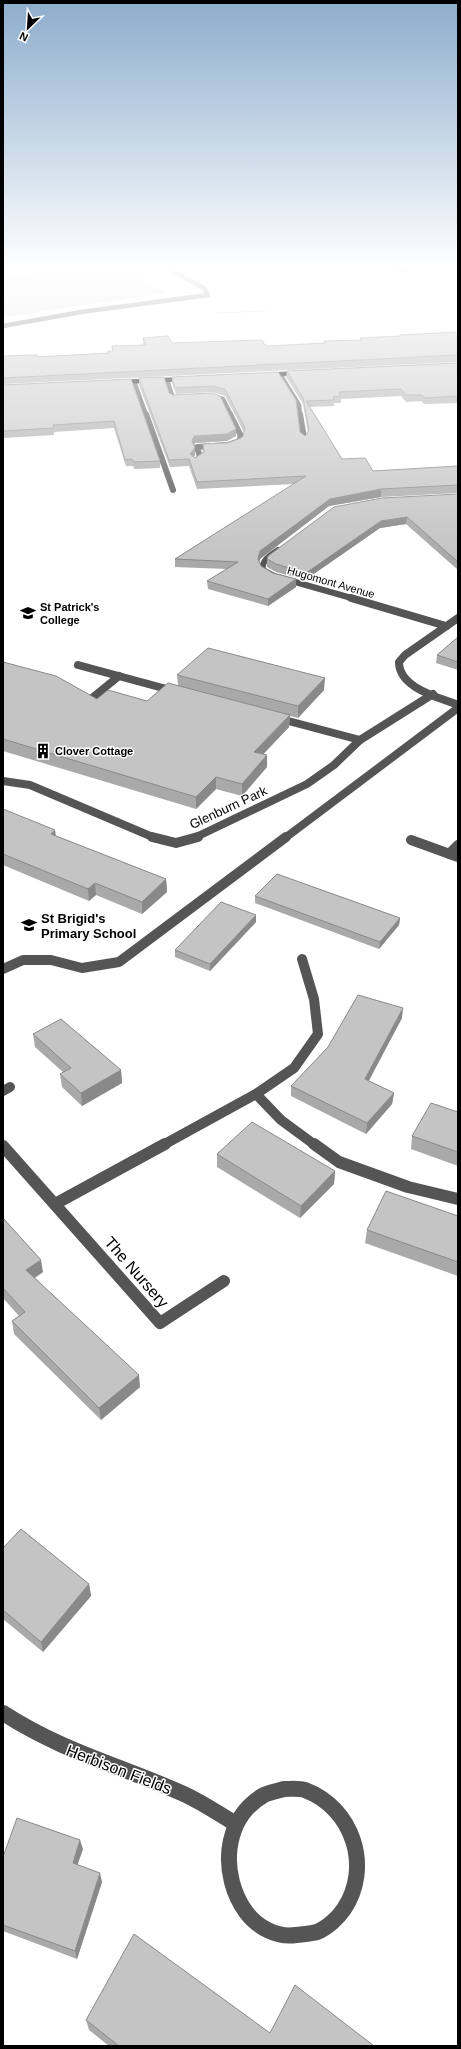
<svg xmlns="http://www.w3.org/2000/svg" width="461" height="2049" font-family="Helvetica,sans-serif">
  <rect width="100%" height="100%" fill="#fff"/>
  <path fill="#dcdcdc" d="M58,270H127L166,293L3,317V278Z"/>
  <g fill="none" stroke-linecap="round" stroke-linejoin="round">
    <g stroke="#dbdbdb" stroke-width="5">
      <g id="major">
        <path d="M267,375L299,373"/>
        <path d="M119,382L185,379"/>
      </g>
    </g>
    <path stroke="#777" stroke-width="1" stroke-dasharray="0.5 1" stroke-linecap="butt" d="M217,313L268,311"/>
    <g stroke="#555" stroke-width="4.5">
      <path d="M396,271L407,270"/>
      <path d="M3,326L81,312L208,295L204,288L171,270"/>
      <path d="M280,374L299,405L300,415"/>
      <path d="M167,380L173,398L182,397"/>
      <path d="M134,381L146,415"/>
      <path d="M210,396L223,399L231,415"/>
    </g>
    <g stroke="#555" stroke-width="6">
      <path d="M146,414L173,490"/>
      <path d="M300,414L304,438"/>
      <path d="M195,461L200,457L197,447L228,445L239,441L241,436L230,414"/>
      <path d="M278,550C271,555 261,560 263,570L274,576L355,599"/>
    </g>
    <g stroke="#555" stroke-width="8">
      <path d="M351,598L446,626"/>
      <path d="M458,618L405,655L399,662C399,688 438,697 458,705"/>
      <path d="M78,665L174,691"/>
      <path d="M92,698L119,676"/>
      <path d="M277,718L360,740"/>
      <path d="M3,781L30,785L155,838"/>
      <path d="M194,838L307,784L334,765L360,740L433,694"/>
      <path d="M285,838L458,708"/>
    </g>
    <g stroke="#555" stroke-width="10">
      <path d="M152,837L176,843L198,837"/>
      <path d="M411,840L458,857"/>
      <path d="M449,854L458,845"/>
      <path d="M3,969L23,960H51L82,968L119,962L286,837"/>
      <path d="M3,1091L10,1087"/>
      <path d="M256,1094L281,1120L315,1145"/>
      <path d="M163,1145L256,1094L294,1068L318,1034L314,999L302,959"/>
    </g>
    <g stroke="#555" stroke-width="12">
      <path d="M314,1144L339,1162L408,1187L458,1199"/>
      <path d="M3,1146L160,1323L224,1281"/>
      <path d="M55,1204L165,1144"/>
    </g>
    <g stroke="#555" stroke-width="16">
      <path d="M3,1713C63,1752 122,1766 186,1795C203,1803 219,1814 236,1824"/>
      <path d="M284,1789C291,1789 299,1788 305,1790C353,1808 372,1867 344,1909C338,1918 327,1928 317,1932C310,1934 302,1934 296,1935C277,1938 257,1927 246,1912C220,1876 222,1819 264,1795C270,1792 277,1791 284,1789Z"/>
    </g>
    <use href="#major" stroke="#000" stroke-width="4.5"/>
  </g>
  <g fill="#a9a9a9">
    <path d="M458,332V362L3,384V356L37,357L108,353L112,351V346L143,345V338L172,343L265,345L269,346L324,343V341L360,340V338L400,336V335Z"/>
    <path d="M458,363V403L424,404L421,401L406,402L401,396L341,399V403H334V406L310,407L342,459L373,471L458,466V493L381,497L329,506L260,559L259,562L261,566L296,587L268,606L208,589L207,581L227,569L175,567V559L294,484L197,489L189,466L170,467L139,385V378L173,395L236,429V436L227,441L195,443L194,445L195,448V455L194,457L195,458L203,452V444L228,443L241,438L243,436L244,432L225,396L212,392L176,394L172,383V377L278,372L300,432L305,436L308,432L303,404L286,377L287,371Z"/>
    <path d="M131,379L160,461V468L134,469L133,466H126L114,428L54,432V435L3,438V385Z"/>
    <path d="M458,494V570L406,524L380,528L305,580L276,572L267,567V559Z"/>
    <path d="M458,637V670L436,663L437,655Z"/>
    <path d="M3,662L97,699L147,701L178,685L177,675L324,690L298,718L290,716L289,727L263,754L267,755V767L242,796L216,789L196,809L3,751Z"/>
    <path d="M3,809L56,836L166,879L167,892L142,914L96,895L89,901L3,865Z"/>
    <path d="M255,896L400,918L399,925L379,949L255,903Z"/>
    <path d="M256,922L210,971L175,957V950Z"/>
    <path d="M402,1018L368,1081L394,1093L392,1104L366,1134L291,1096V1086Z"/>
    <path d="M33,1034L121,1070L122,1083L82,1106L62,1087L60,1074L63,1072L35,1047Z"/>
    <path d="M458,1112V1166L411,1149L412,1136Z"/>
    <path d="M217,1154L335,1171L334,1184L300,1218L217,1167Z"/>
    <path d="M458,1216V1276L365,1243L367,1230Z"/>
    <path d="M3,1218L43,1272L35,1278L140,1387L101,1420L14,1334L12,1321L19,1316L3,1298Z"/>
    <path d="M3,1548L89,1584L91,1596L43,1652L3,1619Z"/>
    <path d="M83,1849L77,1865L102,1882L77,1959L3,1931V1857Z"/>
    <path d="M86,2020L270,2033L374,2046H109L89,2030Z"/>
  </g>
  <g fill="#898989">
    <path d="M236,429V436L227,441L195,443L193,448L192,441L194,436Z"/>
    <path d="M195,448V455L191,461L190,454Z"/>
    <path d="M381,489V497L329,506L260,559L258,567V559L260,551L330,499Z"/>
    <path d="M407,517L406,524L380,528L305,580L306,573L381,521Z"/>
    <path d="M296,579V587L268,606V599Z"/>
    <path d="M325,678L324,690L298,718V706Z"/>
    <path d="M290,715L289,727L254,764V752Z"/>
    <path d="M267,755V767L242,796V784Z"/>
    <path d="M216,777V789L196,809V797Z"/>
    <path d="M55,830L57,842L51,834Z"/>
    <path d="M166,879L167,892L142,914V902Z"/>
    <path d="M95,883L96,895L89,901L88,889Z"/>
    <path d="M256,915V922L210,971V964Z"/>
    <path d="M400,918L399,925L379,949L380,942Z"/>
    <path d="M403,1008L402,1018L364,1090L365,1079Z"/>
    <path d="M121,1070L122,1083L82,1106L81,1093Z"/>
    <path d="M394,1093L392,1104L366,1134L367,1123Z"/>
    <path d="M335,1171L334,1184L300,1218L301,1206Z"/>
    <path d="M41,1260L43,1272L28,1282L26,1270Z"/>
    <path d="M139,1375L140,1387L101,1420L99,1408Z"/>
    <path d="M89,1584L91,1596L43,1652L41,1642Z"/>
    <path d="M80,1840L83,1849L75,1872L73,1863Z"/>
    <path d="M100,1873L102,1882L77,1959L75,1951Z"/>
  </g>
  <g fill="#c4c4c4" stroke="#898989">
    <path d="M458,332V355L3,378V356L37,355V357L109,353L108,351H113L112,346L146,345L143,338L168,336L172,343L262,340L265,345L269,346L325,343L324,341L361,340L360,338L401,336L400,335Z"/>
    <path d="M458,363V396L424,398L422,395H406L401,389L339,392L341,396L333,397L334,400L306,401L342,459L365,458L373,471L458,466V485L381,489L330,499L260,551L258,559L261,566L273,573L296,579L268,599L207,581L238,562L175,559L306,476L197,482L189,459L169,460L139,378L164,377L169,393L173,395L212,393L220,396L236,429L227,434L194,436L192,441L195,448L190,454L195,458L204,452L203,444L228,443L241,438L243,436L245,428L225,389L212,386L175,388L172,377L278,372L296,400L300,432L305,436L309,430L303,398L287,371Z"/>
    <path d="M131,379L160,461L134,462L132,459L125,460L114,421L53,425L54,428L3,431V385Z"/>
    <path d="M458,494V562L407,517L381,521L306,573L276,564L267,559L268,556L334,507L382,498Z"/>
    <path d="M458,637V662L437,655Z"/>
    <path d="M208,648L325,678L298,706L177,675Z"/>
    <path d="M3,662L56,676L97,699L108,690L147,701L168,683L290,715L254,752L267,755L242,784L216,777L196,797L3,739Z"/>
    <path d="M3,809L55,830L51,834L166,879L142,902L95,883L88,889L3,854Z"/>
    <path d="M277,874L400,918L380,942L255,896Z"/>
    <path d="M221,902L256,915L210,964L175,950Z"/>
    <path d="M358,995L403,1008L365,1079L394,1093L367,1123L291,1086L328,1047Z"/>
    <path d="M61,1019L121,1070L81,1093L60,1074L71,1068L33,1034Z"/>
    <path d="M431,1103L458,1112V1152L412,1136Z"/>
    <path d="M252,1122L335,1171L301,1206L217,1154Z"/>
    <path d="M386,1191L458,1216V1262L367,1230Z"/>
    <path d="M3,1218L41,1260L26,1270L139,1375L99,1408L12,1321L25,1312L3,1288Z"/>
    <path d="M21,1529L89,1584L41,1642L3,1610V1548Z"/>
    <path d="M17,1818L80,1840L73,1863L100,1873L75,1951L3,1925V1857Z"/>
    <path d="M134,1934L270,2033L295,1985L374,2046H119L86,2020Z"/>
  </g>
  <linearGradient id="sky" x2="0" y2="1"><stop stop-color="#8cadcc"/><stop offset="0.48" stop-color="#fff"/><stop offset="1" stop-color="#fff" stop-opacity="0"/></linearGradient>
  <rect width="461" height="557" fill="url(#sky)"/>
  <defs>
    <g id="school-bare" transform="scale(1.2)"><path d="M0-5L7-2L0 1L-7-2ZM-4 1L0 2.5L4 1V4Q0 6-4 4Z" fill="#000" stroke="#fff" stroke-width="2.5" paint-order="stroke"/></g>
    <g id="building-bare" transform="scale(1.2)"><path d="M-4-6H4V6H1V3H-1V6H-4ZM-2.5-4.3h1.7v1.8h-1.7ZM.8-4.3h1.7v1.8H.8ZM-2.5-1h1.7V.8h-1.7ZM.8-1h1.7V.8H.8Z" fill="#000" stroke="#fff" stroke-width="2.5" paint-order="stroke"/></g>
  </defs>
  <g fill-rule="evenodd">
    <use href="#school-bare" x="28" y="613"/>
    <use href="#building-bare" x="43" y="751"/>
    <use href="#school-bare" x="29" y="925"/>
  </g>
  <g text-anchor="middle" stroke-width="3" stroke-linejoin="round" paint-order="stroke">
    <g font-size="11" fill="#000" stroke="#fff">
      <text transform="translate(331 582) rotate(16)" y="4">Hugomont Avenue</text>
    </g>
    <g font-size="11" font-weight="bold" fill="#000" stroke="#fff" text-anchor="start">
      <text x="40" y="611">St Patrick's<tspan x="40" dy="13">College</tspan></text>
      <text x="55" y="755">Clover Cottage</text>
    </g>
    <g font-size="13" fill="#000" stroke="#fff">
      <text transform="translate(228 807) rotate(-25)" y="5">Glenburn Park</text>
    </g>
    <g font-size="13" font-weight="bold" fill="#000" stroke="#fff" text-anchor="start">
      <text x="41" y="923">St Brigid's<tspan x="41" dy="15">Primary School</tspan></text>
    </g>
    <g font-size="16" fill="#000" stroke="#fff">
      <text transform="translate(137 1272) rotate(49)" y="6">The Nursery</text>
      <text transform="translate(119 1769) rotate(21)" y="6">Herbison Fields</text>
    </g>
  </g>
  <rect width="461" height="2049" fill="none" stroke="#000000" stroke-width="8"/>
  <g transform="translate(28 28) rotate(205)" stroke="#ffffff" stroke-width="3" paint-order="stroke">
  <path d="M0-3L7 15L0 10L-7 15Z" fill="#000000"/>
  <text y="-6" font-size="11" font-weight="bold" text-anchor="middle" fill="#000000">N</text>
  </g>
</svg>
